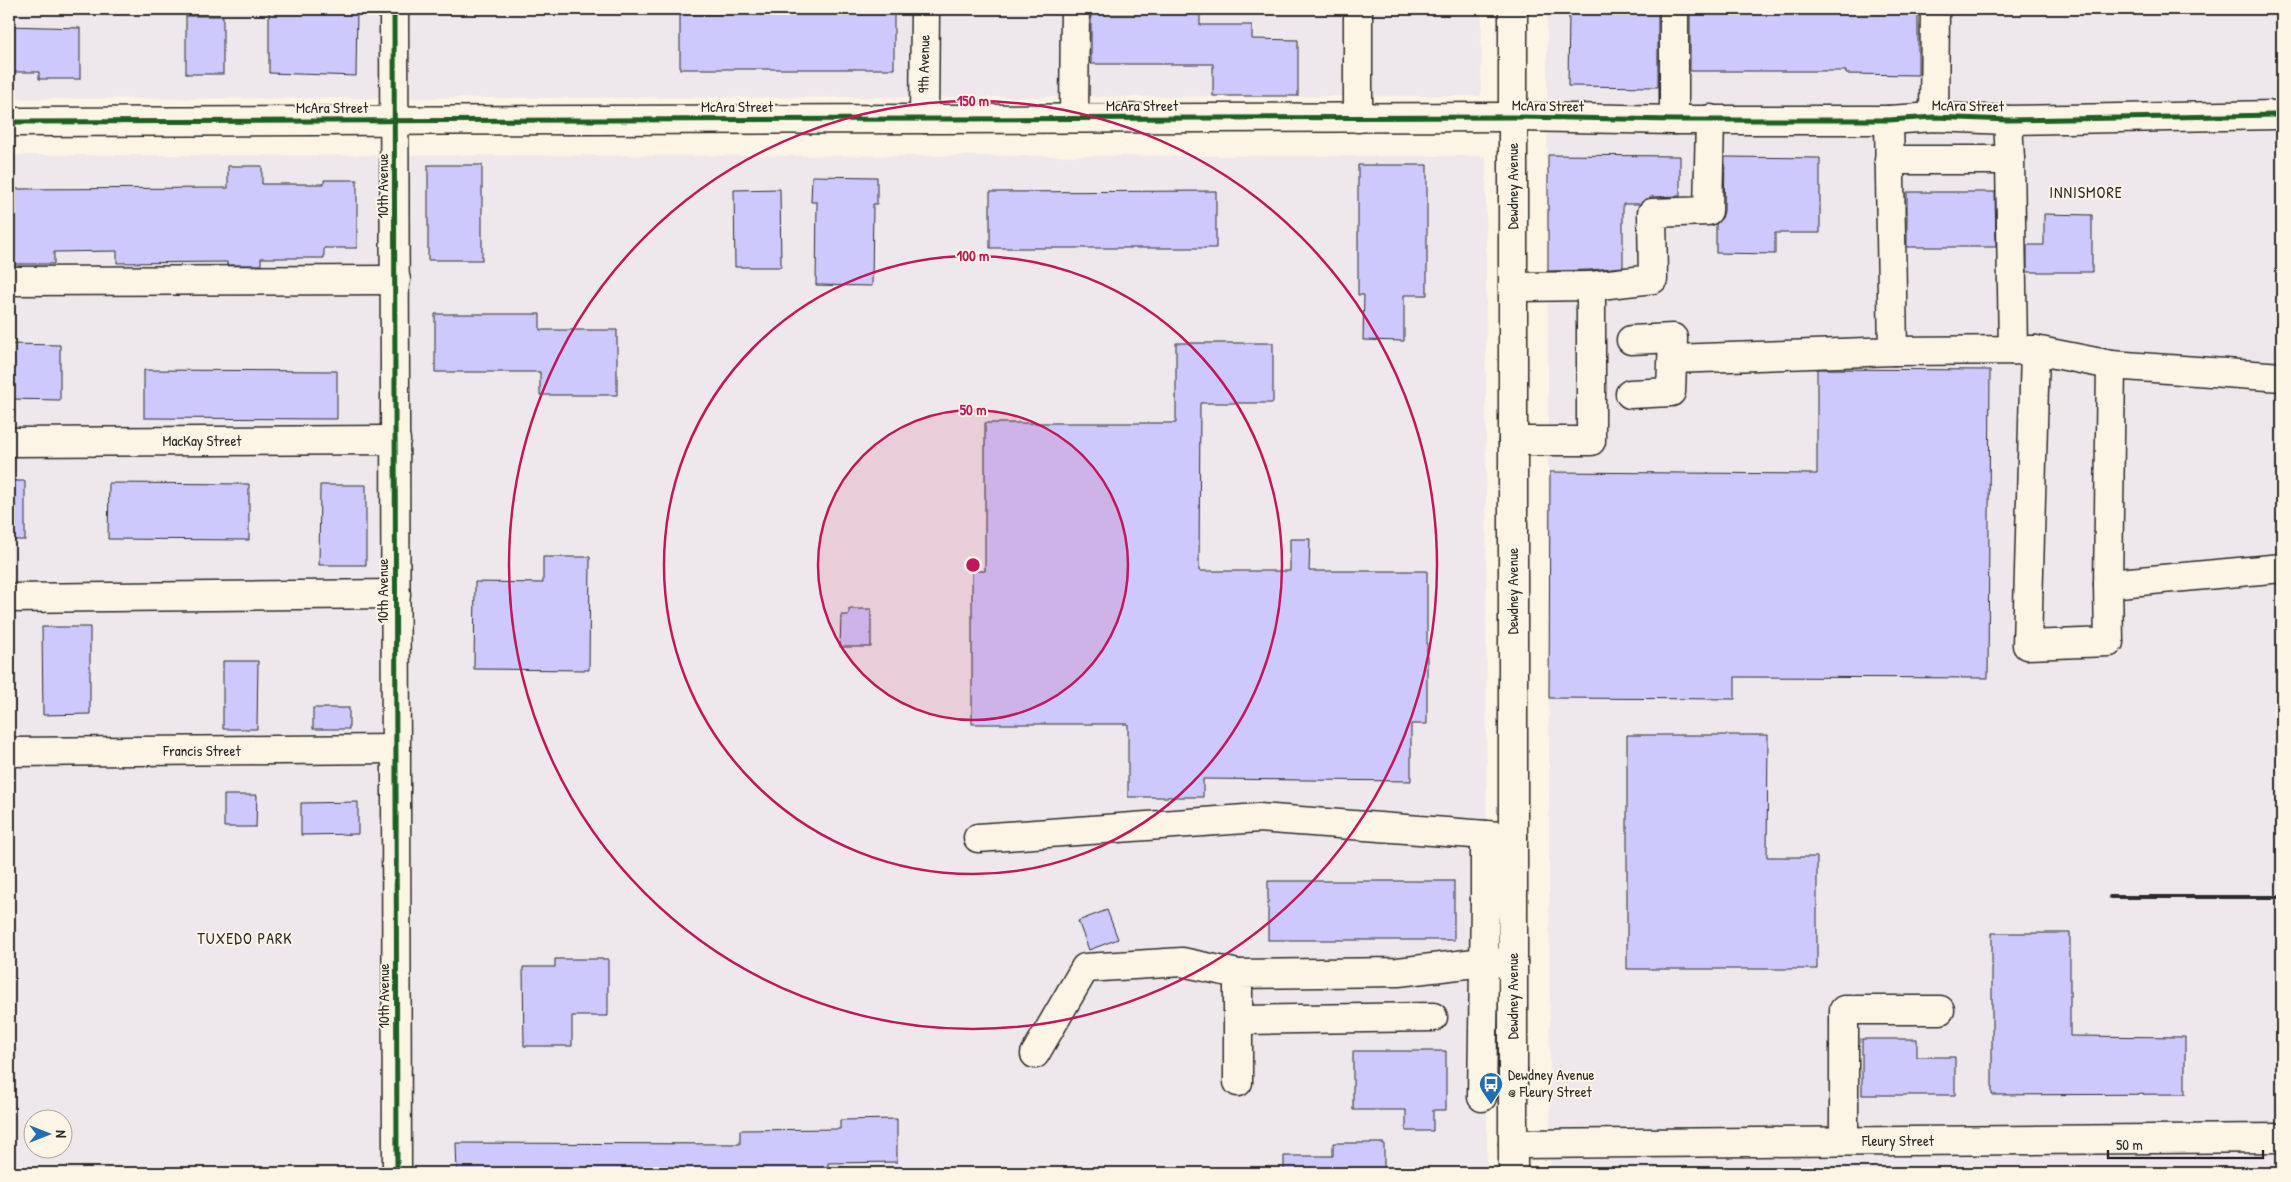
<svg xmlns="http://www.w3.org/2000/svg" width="2291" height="1182" font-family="'Patrick Hand',sans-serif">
  <rect width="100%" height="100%" fill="#fcf5e5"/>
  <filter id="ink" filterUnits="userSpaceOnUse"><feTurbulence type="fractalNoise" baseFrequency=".02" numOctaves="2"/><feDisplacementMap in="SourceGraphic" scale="10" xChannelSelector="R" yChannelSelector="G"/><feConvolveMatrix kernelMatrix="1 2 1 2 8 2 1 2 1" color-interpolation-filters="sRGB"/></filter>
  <g filter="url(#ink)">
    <g fill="#eee8ec" fill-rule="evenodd">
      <path d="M9,9H1482L1481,96L9,99Z"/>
      <path d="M1547,9H2282V1173H1550Z"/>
      <path d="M9,155L1486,156L1487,1173H9ZM32,1120H62V1150H32Z"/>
    </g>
    <g fill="#cec9fc" stroke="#2b2b2b">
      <path d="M269,9H357L356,76L269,73Z"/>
      <path d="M1091,9H1200V25H1252V39L1298,40V96H1213V64H1091Z"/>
      <path d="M1569,9H1658V87L1568,86Z"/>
      <path d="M1690,9H1918V75L1846,74V71H1690Z"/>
      <rect x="680" y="14" width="214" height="55"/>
      <rect x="186" y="16" width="37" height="58"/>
      <path d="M9,26L80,28V79H39V72H9Z"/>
      <path d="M1548,155L1680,156V196L1651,197L1640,204H1623V267L1590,270L1548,271Z"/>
      <path d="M1725,157L1820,158V233H1775V254L1716,253V224L1722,218L1724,211Z"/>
      <rect x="428" y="165" width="54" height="95"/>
      <path d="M1358,165H1427V295H1404V341L1363,340L1364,295H1358Z"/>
      <path d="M228,166H262V184H324V180H357V248H324V258H261V265H227V262L117,263V251L54,252V264H9V189L228,188Z"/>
      <path d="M812,176L877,177V204H873L872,286L816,285L817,202H811Z"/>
      <path d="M780,189L781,267H735L734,190Z"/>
      <path d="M1216,191V248H990V192Z"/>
      <path d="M1907,192H1995L1996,247H1907Z"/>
      <path d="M2044,214L2092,215V272H2027V245H2044Z"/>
      <path d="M435,314H540V330H617V395H540V372H435Z"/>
      <path d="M1176,343H1273V403H1200L1199,571H1290V539H1310L1309,571H1427V724H1411V781L1203,779V797H1128V724H972V571H985V423H1176Z"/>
      <path d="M9,344L60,345V400L9,399Z"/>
      <path d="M1817,369L1990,370L1988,678L1735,677V699L1549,698L1550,472L1817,474Z"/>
      <path d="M144,370L337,371V419L144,418Z"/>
      <rect x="9" y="481" width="16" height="59"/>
      <path d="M109,483L249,484V540L108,539Z"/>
      <path d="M320,485H366V565H319Z"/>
      <path d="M543,557H590L589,670L474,669L475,582L543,583Z"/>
      <path d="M849,609H871V647H840L841,615H849Z"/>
      <path d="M42,627H90V714L43,715Z"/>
      <path d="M223,661H258L257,729H223Z"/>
      <rect x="313" y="708" width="36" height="21"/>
      <path d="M1627,735H1768L1767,857H1817V969H1627Z"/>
      <path d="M224,795H257L256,827H224Z"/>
      <path d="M358,802V834L301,835V803Z"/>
      <rect x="1268" y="881" width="186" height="59"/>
      <path d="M1107,910L1118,939L1089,950L1078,921Z"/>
      <path d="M1992,933H2070V1036L2185,1037V1094L1992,1095Z"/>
      <path d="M555,959H608V1016H572V1046H524L523,967H555Z"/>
      <path d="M1862,1039H1917V1057H1955V1095H1862Z"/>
      <path d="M1353,1051H1446V1110H1433V1131H1406V1110H1353Z"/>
      <path d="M897,1119V1162L828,1163V1173H457L456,1143L740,1144V1130L840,1129V1120Z"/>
      <path d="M1333,1143H1384V1173H1284V1156H1333Z"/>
    </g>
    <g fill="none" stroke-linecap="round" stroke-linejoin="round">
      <g stroke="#2b2b2b" stroke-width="31">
        <g id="minor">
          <path d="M394,9L397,1173"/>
          <path d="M1358,9V118"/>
          <path d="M1513,9V1173"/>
          <path d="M1934,117L1935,9"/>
          <path d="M1074,118L1075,9"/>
          <path d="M924,119L925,9"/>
          <path d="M1674,120V9"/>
          <path d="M9,122L1513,117L1674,120H1889L1934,117L2008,120L2276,115"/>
          <path d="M1889,160H2010L2008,120"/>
          <path d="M2010,160L2013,350"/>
          <path d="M9,281L396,280"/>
          <path d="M1591,286L1653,279L1652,213L1708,211L1710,119"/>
          <path d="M1513,287L1591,286V441H1513"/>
          <path d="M2035,350L2027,645L2109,642L2108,584L2282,568"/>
          <path d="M1893,351L2035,350L2111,365L2282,377"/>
          <path d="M1673,359L1893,351L1889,120"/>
          <path d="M1630,394L1671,392L1673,338L1631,340"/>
          <path d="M9,442L396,440"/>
          <path d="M2108,584L2111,365"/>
          <path d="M9,598L396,594"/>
          <path d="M9,752L396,749"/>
          <path d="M1485,835V902L1504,903"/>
          <path d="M978,838L1259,818L1513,837"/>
          <path d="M1239,1020L1433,1017"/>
          <path d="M1035,1054L1085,968L1182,962L1238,974"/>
          <path d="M1238,1082V974L1398,972L1484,962L1513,963"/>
          <path d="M1482,1097L1485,902"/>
          <path d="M1844,1141V1010H1940"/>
          <path d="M1513,1144L2282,1138"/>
        </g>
      </g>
      <use href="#minor" stroke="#fcf5e5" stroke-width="28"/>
      <path stroke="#2b2b2b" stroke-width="4" d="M2110,897H2282"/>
      <g stroke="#fcf5e5" stroke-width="8">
        <g id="cycleway">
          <path d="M394,9L397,1173"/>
          <path d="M9,122L1513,117L1674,120H1889L1934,117L2008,120L2276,115"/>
        </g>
      </g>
      <use href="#cycleway" stroke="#1b5e20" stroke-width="5"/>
    </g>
  </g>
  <circle cx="973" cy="565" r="155" fill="#c2185b" fill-opacity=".12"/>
  <g fill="none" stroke="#c2185b" stroke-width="2.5">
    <circle cx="973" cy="565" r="155"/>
    <circle cx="973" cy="565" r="309"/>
    <circle cx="973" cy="565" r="464"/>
  </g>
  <defs>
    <g id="bus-pin" transform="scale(1.25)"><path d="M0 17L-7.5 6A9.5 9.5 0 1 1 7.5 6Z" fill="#1f6fb2" stroke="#fcf5e5"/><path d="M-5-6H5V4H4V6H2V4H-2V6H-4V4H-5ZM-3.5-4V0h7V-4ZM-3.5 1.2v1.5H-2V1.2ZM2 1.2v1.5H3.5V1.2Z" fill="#fff"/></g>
  </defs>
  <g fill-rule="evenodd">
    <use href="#bus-pin" x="1491" y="1084"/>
  </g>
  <g text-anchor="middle" stroke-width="4" stroke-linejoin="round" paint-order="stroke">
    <g font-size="15" fill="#2b2b2b" stroke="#fcf5e5">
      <text transform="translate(924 64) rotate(-89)" y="5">9th Avenue</text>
      <text x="1142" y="111">McAra Street</text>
      <text transform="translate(1548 106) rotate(1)" y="5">McAra Street</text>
      <text transform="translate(1968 106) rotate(1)" y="5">McAra Street</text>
      <text x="737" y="112">McAra Street</text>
      <text x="332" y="113">McAra Street</text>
      <text transform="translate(383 186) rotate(-90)" y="5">10th Avenue</text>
      <text transform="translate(1513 186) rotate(-90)" y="5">Dewdney Avenue</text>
      <text x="202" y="446">MacKay Street</text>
      <text transform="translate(383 591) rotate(-90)" y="5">10th Avenue</text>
      <text transform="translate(1513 591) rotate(-90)" y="5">Dewdney Avenue</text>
      <text x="202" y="756">Francis Street</text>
      <text transform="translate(384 996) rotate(-90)" y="5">10th Avenue</text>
      <text transform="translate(1513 996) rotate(-90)" y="5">Dewdney Avenue</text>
      <text x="1898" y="1146">Fleury Street</text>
    </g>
    <g font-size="15" fill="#2b2b2b" stroke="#fcf5e5" text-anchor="start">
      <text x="1508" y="1080">Dewdney Avenue<tspan x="1508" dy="17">@ Fleury Street</tspan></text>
    </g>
    <g font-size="16" letter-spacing="1" fill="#2b2b2b" stroke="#fcf5e5">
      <text x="2086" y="198">INNISMORE</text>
      <text x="245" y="944">TUXEDO PARK</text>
    </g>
  </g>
  <circle cx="973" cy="565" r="8" fill="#c2185b" stroke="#fcf5e5" stroke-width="2.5"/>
  <g font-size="15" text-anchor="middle" font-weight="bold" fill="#c2185b" stroke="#fcf5e5" stroke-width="4" stroke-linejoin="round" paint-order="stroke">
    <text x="973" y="106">150 m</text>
    <text x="973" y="261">100 m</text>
    <text x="973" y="415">50 m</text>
  </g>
  <rect width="2291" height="1182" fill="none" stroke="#fcf5e5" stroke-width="30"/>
  <rect x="15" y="15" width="2261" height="1152" fill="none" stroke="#2b2b2b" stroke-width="2" filter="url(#ink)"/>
  <g transform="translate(48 1134) rotate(90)"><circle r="24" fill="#fcf5e5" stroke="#a8a49b"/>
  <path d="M0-4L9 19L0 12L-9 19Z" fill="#1f6fb2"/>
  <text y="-8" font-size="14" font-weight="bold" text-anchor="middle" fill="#2b2b2b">N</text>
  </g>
  <path d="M2108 1150v8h155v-8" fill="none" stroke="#2b2b2b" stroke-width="2.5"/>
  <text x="2116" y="1150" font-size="15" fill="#2b2b2b" stroke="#fcf5e5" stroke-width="4" paint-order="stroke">50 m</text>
</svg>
